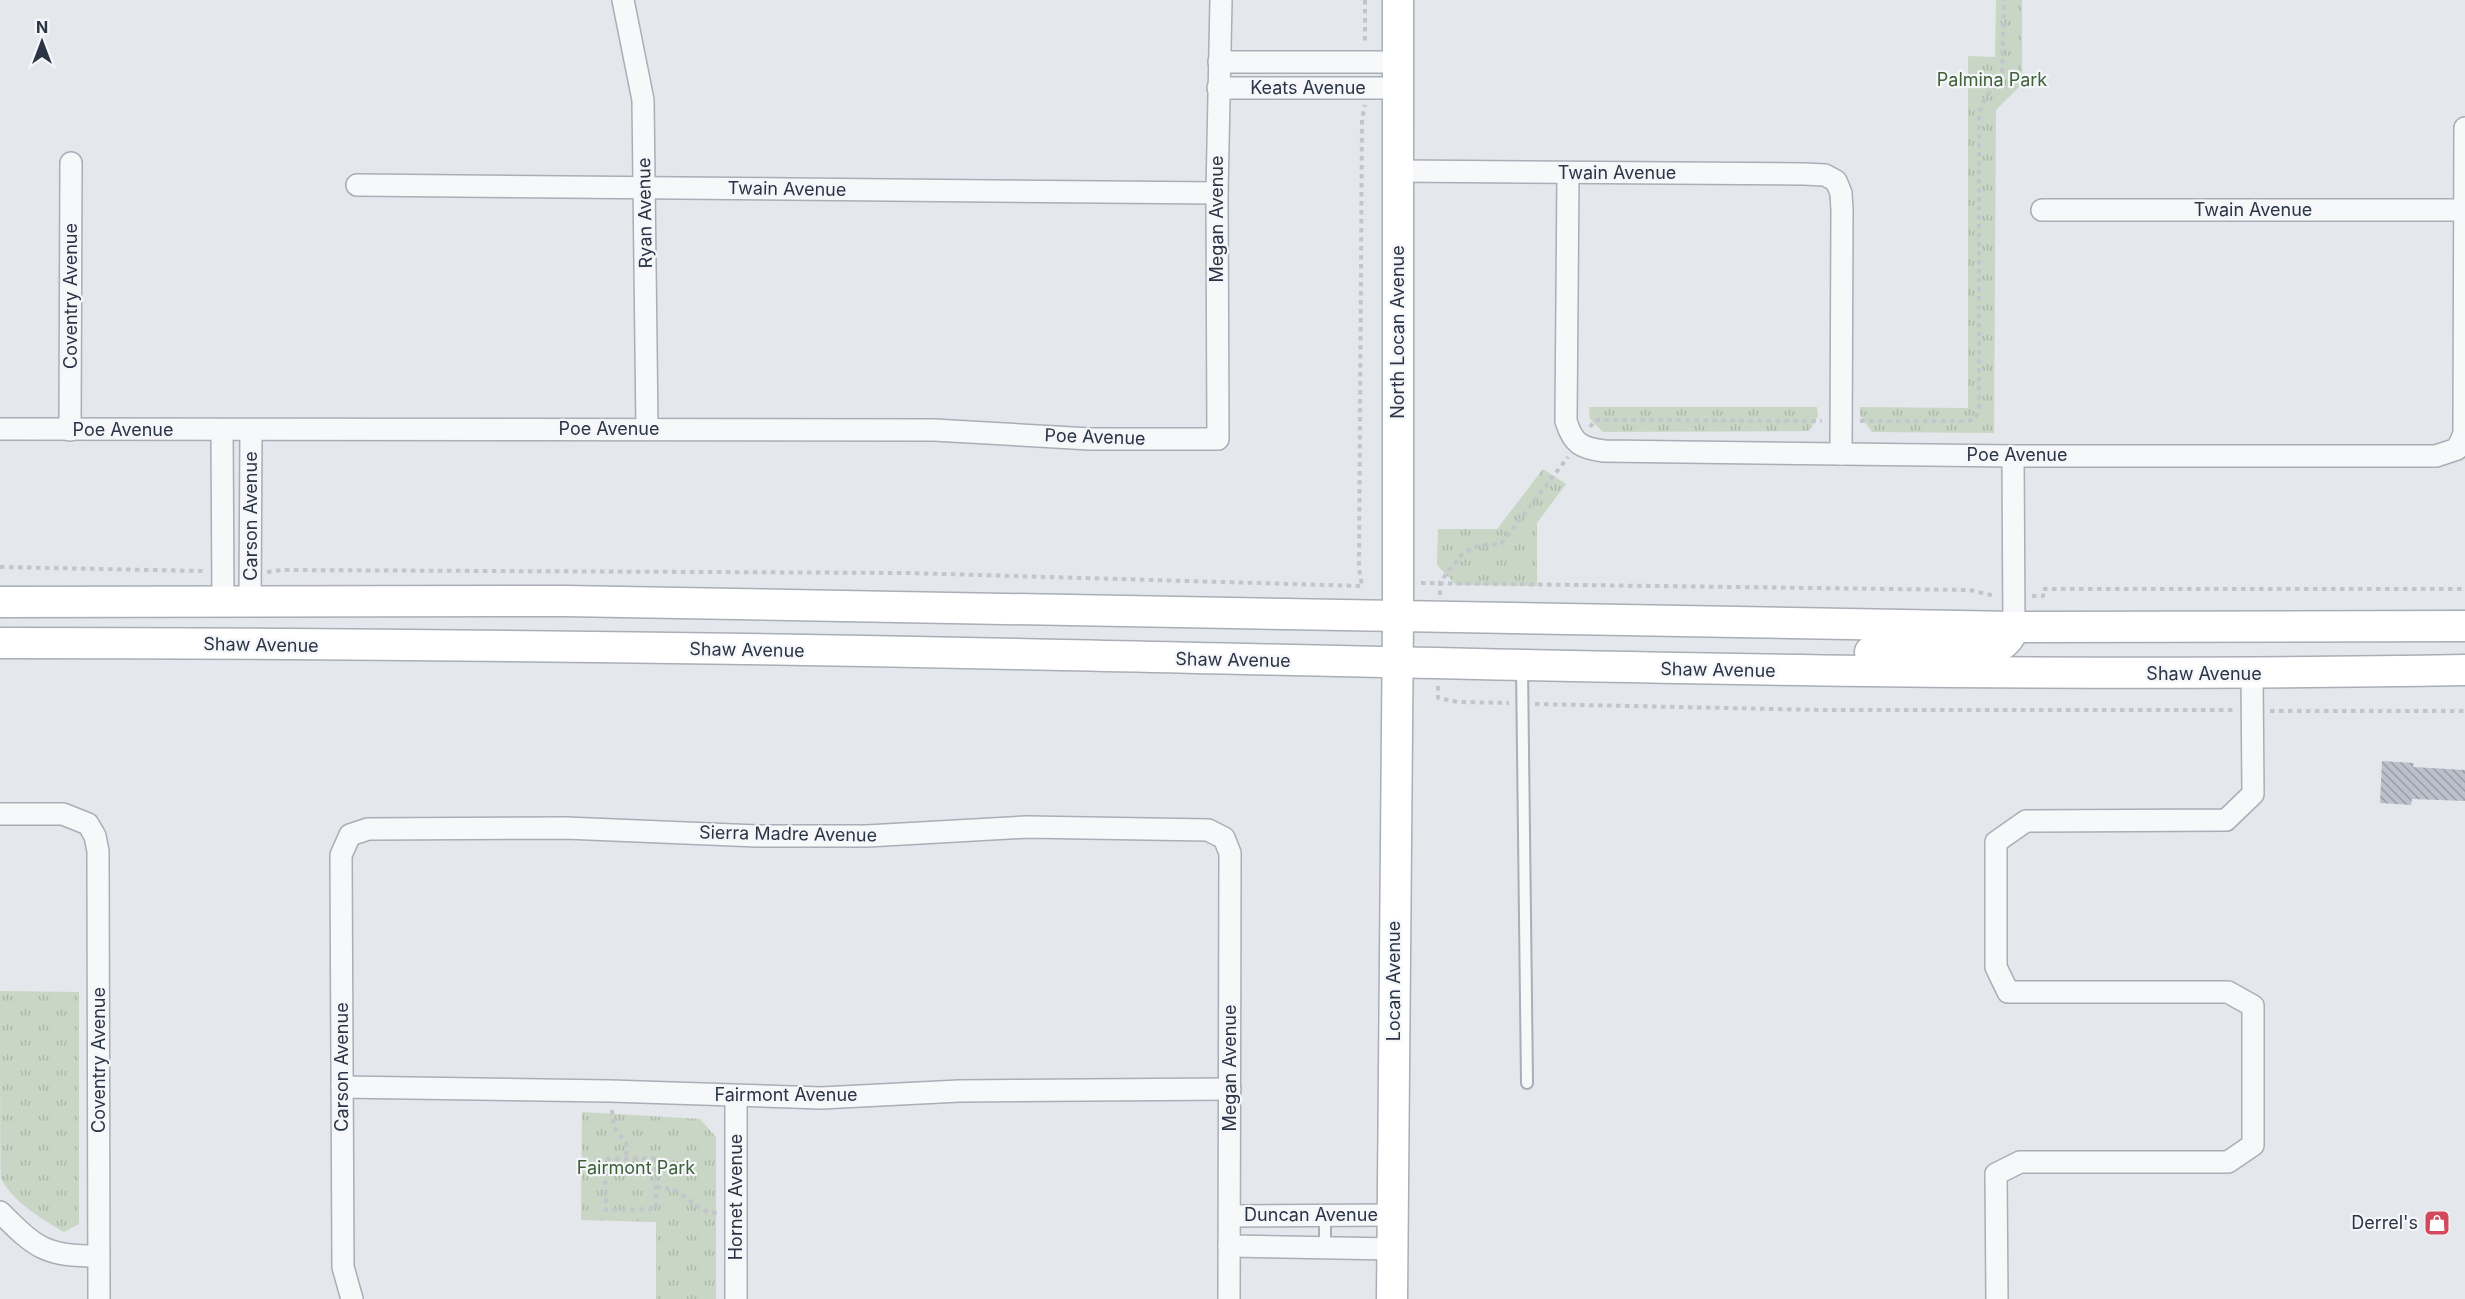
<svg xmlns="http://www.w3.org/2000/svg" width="2465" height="1299" font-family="Inter,sans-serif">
  <defs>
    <pattern id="park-tufts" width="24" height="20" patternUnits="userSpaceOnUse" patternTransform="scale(1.5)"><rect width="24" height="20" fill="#c9d6c5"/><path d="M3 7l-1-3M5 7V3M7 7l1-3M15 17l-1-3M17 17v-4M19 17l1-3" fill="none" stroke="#adb8ab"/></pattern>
    <pattern id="building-back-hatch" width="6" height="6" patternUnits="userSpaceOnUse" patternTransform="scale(1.5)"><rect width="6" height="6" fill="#bbc0ca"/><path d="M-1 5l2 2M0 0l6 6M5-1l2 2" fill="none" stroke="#989da6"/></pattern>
  </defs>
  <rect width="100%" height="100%" fill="#e4e7ec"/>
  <g fill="url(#park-tufts)">
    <path d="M1996,0H2022V84L1996,110L1994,433L1872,432L1860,416V407L1968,408V56L1995,57Z"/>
    <path d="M1589,407H1817L1818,416L1809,431L1603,432L1590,419Z"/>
    <path d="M1543,469L1566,484L1537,523V586L1456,585L1437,565L1438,529H1497Z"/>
    <path d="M0,991L79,992V1224L64,1232C41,1219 15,1203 1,1179C0,1170 0,1015 0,991Z"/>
    <path d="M582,1112L700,1119L716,1137V1299H656V1222L581,1220Z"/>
  </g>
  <path fill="url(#building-back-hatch)" d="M2382,761L2414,763L2413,767L2465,770V801L2412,799L2411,805L2380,803Z"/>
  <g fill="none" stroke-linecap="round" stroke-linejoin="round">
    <g stroke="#a9aeb7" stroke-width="14">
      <g id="lane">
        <path d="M1522,667L1527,1083"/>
        <path d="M1325,1215V1247"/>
      </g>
    </g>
    <g stroke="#a9aeb7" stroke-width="24">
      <g id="street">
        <path d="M623,0L643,100L647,429"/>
        <path d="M1219,62H1398"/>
        <path d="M1218,88H1398"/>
        <path d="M1397,171L1804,174L1825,175L1836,181L1841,193L1842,210L1841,454"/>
        <path d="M1568,173L1566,421C1573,444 1581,448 1604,451L2013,456H2436L2457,449L2464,434L2465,128"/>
        <path d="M357,185L1217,193"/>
        <path d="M2042,210H2465"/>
        <path d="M0,429L934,430L1090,439H1218L1217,193L1221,0"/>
        <path d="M70,430L71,163"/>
        <path d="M222,430L223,602"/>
        <path d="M2013,456L2014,627"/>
        <path d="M250,602L251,430"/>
        <path d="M0,814H63L88,824L95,836L98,851L99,1299"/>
        <path d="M342,1087L610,1091L821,1098L959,1091L1230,1089"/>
        <path d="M0,1212C37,1249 45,1256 99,1256"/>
        <path d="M1230,1216L1392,1215"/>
        <path d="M1229,1246L1392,1249"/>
        <path d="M352,1299L343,1267L341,855L350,835L368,829L566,828L757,836H867L1027,827L1208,830L1224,838L1230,853L1229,1299"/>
        <path d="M736,1299V1096"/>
        <path d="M1997,1299L1996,1174L2020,1162H2228L2253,1145V1006L2228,992H2008L1996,967V842L2026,821L2226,820L2253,794L2252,674"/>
      </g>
    </g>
    <g stroke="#a9aeb7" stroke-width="33">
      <g id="secondary">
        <path d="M0,602L565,601L2014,627L2465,626"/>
        <path d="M0,643C338,643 677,647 1016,654C1499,664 1982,679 2465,670"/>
        <path d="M1870,652L1992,650C2004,645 2010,639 2014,627"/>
        <path d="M1392,1299L1398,616V0"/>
      </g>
    </g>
    <g stroke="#c2c5cb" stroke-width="4" stroke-dasharray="4.5 4.5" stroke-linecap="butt">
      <path d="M1365,0V44"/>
      <path d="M1860,421H1969L1976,417L1979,408V115C1984,94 1995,89 2002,72L2004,0"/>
      <path d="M1590,427L1595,420L1822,421"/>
      <path d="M0,567L203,571"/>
      <path d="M267,572L282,570L909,573L1362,586L1359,568L1362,119L1365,105"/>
      <path d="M1421,583L1970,590L1995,596"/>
      <path d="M1440,595V582L1463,553L1481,545L1501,544L1568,457"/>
      <path d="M2032,596H2043V589H2465"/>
      <path d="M1438,686V698L1458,702L1509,703"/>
      <path d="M1535,704L1821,710H2235"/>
      <path d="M2270,711H2465"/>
      <path d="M612,1110L614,1127L626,1143L627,1159"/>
      <path d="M656,1158V1209L606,1210L605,1159Z"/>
      <path d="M656,1187C690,1188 690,1213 719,1213"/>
    </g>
    <use href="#lane" stroke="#f7f8fa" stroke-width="10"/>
    <use href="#street" stroke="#f7f8fa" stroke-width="21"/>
    <use href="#secondary" stroke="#fff" stroke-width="30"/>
  </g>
  <defs>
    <g id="shop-square" transform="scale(1.35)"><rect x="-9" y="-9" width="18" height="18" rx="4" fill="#d1495b" stroke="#f4f6f9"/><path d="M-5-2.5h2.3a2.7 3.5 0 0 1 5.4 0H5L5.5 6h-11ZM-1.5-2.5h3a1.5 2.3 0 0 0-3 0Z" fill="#fff"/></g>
  </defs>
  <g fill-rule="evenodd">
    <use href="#shop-square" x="2437" y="1223"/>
  </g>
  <g text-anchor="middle" stroke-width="4.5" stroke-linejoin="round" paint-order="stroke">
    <g font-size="18" fill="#3f6138" stroke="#f4f6f9">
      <text x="1992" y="86">Palmina Park</text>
      <text x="636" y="1174">Fairmont Park</text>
    </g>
    <g font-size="18" fill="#2b3445" stroke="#f4f6f9">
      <text x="1308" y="94">Keats Avenue</text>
      <text x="1617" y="179">Twain Avenue</text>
      <text transform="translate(787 189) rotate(1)" y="6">Twain Avenue</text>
      <text x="2253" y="216">Twain Avenue</text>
      <text transform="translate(645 213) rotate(-91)" y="6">Ryan Avenue</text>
      <text transform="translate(1217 219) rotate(-90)" y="6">Megan Avenue</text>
      <text transform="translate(71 296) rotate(-90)" y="6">Coventry Avenue</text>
      <text transform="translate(1398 332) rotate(-90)" y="6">North Locan Avenue</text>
      <text x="609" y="435">Poe Avenue</text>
      <text x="123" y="436">Poe Avenue</text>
      <text transform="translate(1095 437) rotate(2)" y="6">Poe Avenue</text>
      <text x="2017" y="461">Poe Avenue</text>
      <text transform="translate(251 516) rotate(-90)" y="6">Carson Avenue</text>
      <text transform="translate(261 645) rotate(1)" y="6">Shaw Avenue</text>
      <text transform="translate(747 650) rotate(1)" y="6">Shaw Avenue</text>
      <text transform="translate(1233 660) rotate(1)" y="6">Shaw Avenue</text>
      <text transform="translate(1718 670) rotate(1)" y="6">Shaw Avenue</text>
      <text x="2204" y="680">Shaw Avenue</text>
      <text transform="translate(788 834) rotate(1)" y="6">Sierra Madre Avenue</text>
      <text transform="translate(1394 981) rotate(-90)" y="6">Locan Avenue</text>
      <text transform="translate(99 1060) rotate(-90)" y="6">Coventry Avenue</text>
      <text transform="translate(342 1067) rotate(-90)" y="6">Carson Avenue</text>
      <text transform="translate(1230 1068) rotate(-90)" y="6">Megan Avenue</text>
      <text x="786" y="1101">Fairmont Avenue</text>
      <text transform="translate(736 1197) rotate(-90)" y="6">Hornet Avenue</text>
      <text x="1311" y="1221">Duncan Avenue</text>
    </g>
    <g font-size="18" fill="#2b3445" stroke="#f4f6f9" text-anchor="end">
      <text x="2418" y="1229">Derrel's</text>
    </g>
  </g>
  <g transform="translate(42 42)" stroke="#f4f6f9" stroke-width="4.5" paint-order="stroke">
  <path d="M0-4.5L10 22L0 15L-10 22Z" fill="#2b3445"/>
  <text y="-9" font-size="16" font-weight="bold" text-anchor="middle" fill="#2b3445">N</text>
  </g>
</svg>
